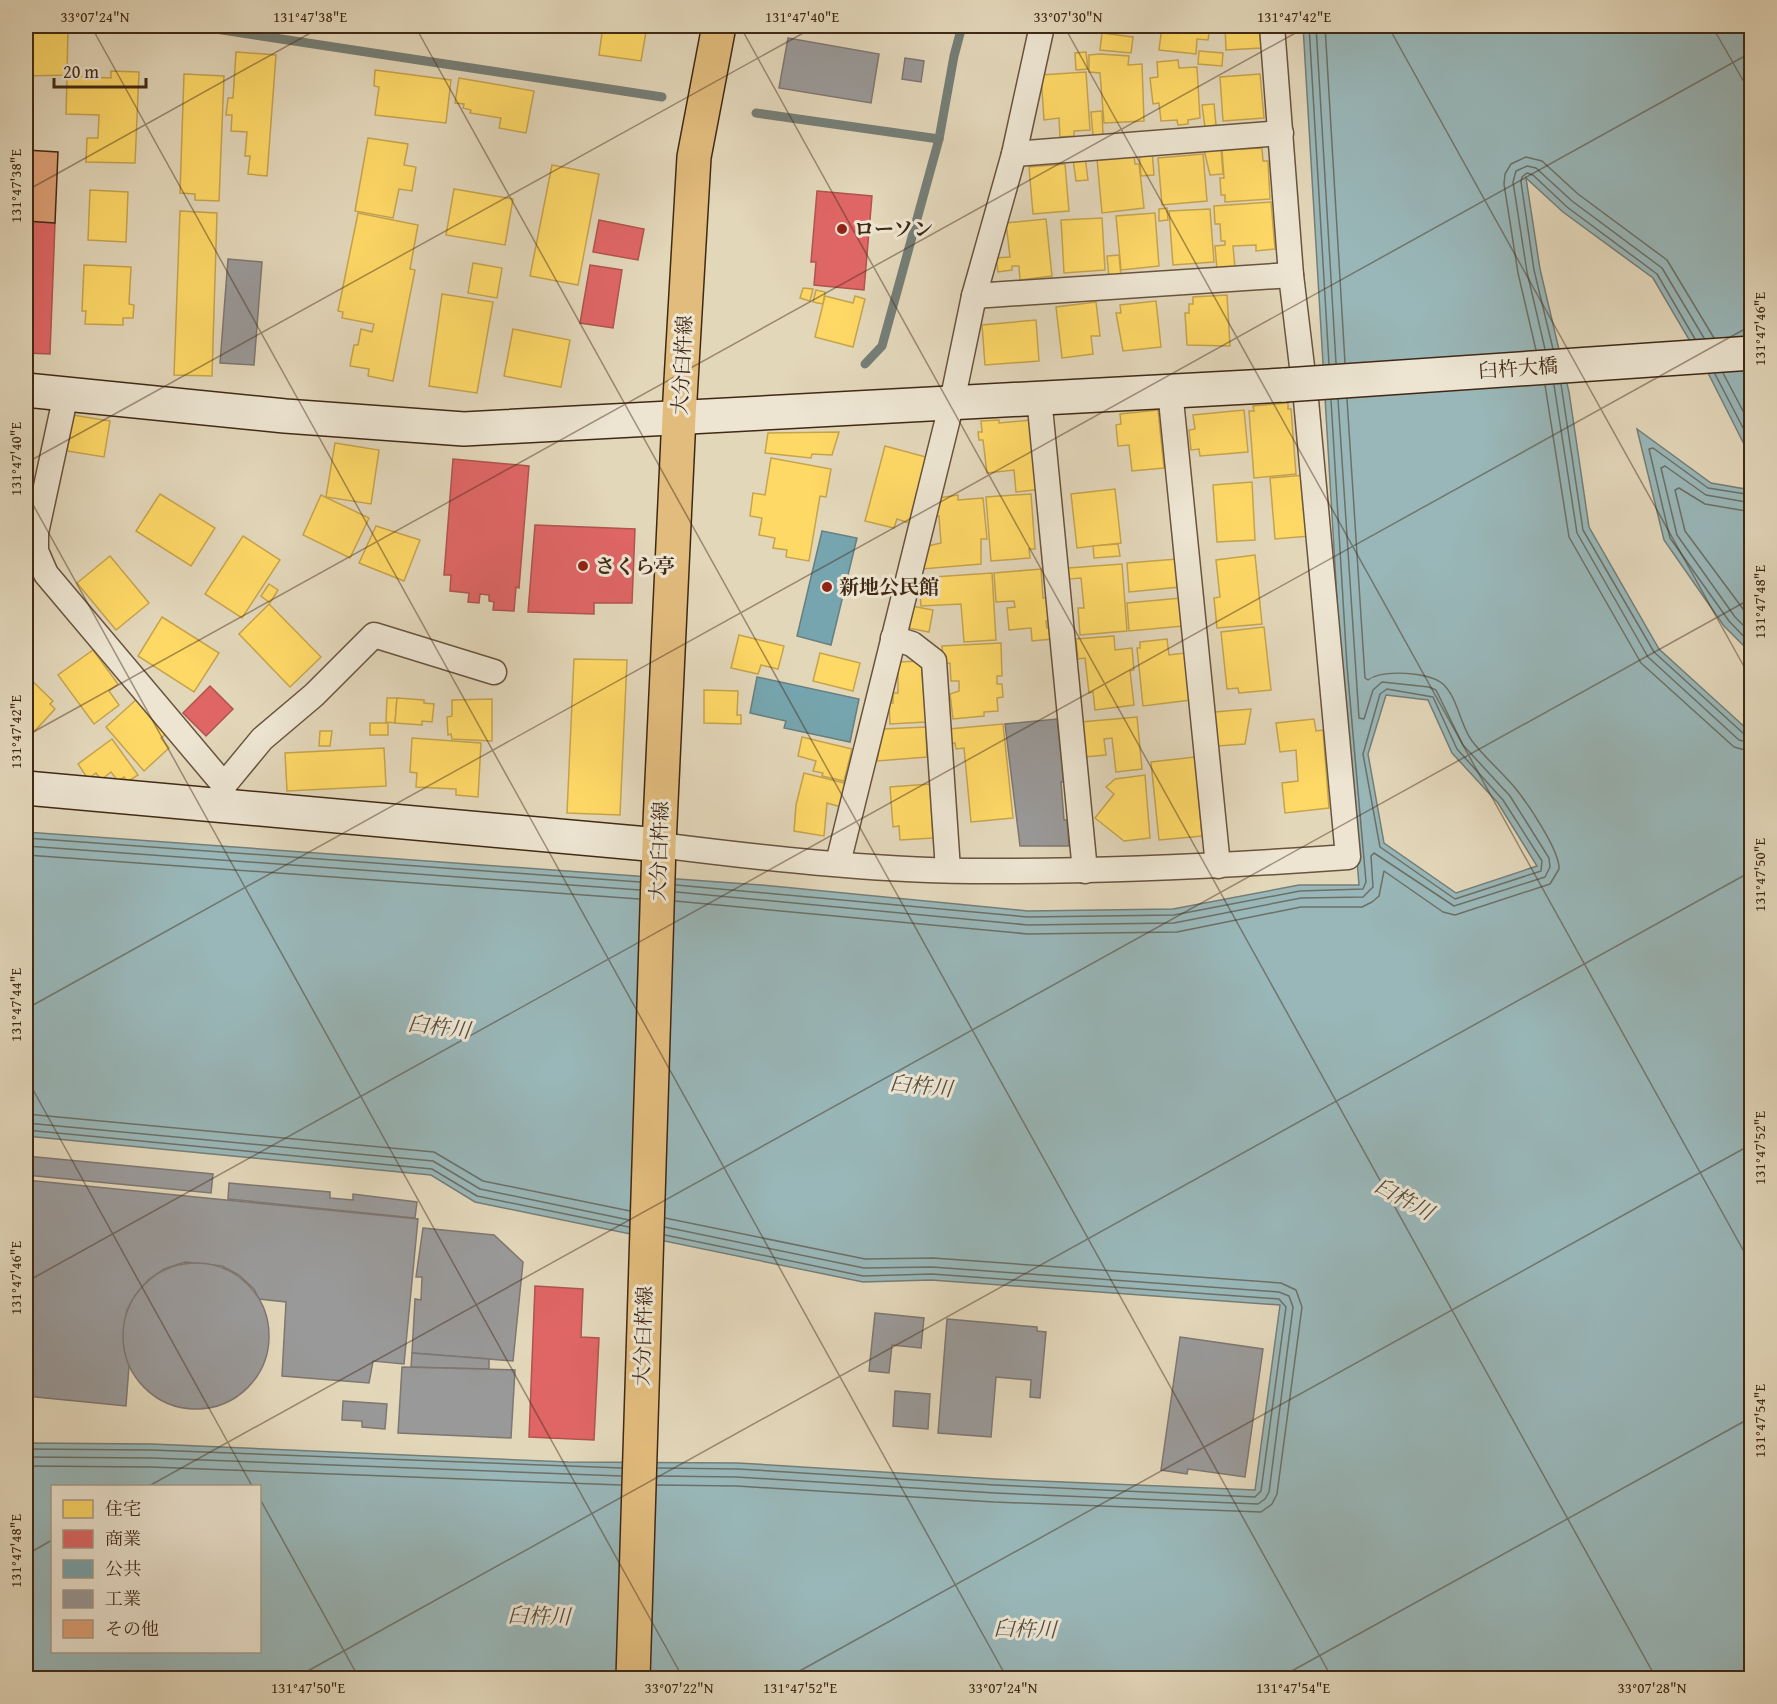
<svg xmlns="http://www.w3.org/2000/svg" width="1777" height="1704" font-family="'Gentium Book Plus','Noto Serif JP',serif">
  <rect width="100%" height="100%" fill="#e3d7ba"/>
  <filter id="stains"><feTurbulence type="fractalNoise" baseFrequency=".00333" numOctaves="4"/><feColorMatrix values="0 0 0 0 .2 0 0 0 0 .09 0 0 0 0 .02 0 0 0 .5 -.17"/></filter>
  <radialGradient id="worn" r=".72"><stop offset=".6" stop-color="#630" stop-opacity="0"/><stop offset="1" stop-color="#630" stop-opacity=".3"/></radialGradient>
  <g fill="#99b7b9" stroke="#757e77" stroke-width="1.5" fill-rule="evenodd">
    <path d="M1303,26H1751V458L1704,365L1653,278L1563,212L1526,178L1540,269L1569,392L1589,527L1659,649L1748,730L1751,729V1678H26V1443L152,1444L568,1462L738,1463L995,1479L1255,1490L1280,1305L931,1280L863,1282L475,1202L431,1175L26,1136V832L761,885L1028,911L1173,909L1299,885H1359L1341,667ZM1386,695L1428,700L1452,753L1498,803L1537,866L1456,893L1384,843L1368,754ZM52,1486H260V1652H52Z"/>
    <path d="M1637,429L1711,483L1751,490V653L1724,626L1664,540Z"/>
  </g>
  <g fill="#ffd966" stroke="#c6a44d" stroke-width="1.5">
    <path d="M29,26H68L67,75L26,76V32H29Z"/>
    <path d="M603,26H647L641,61L599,55Z"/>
    <path d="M1162,26H1210L1208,40L1197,39L1196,54L1159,50Z"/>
    <path d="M1225,26H1257V30H1260L1261,48L1226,50Z"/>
    <path d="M1102,33L1133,37L1131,53L1100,50Z"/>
    <path d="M1199,51L1223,53L1222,66L1198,64Z"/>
    <path d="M236,52L276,55L267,176L248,174L250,156H245L247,132L231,131L232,115H226L228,98H233Z"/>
    <path d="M1086,52L1088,69L1076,70L1075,53Z"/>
    <path d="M1100,54L1129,56L1128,65L1142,64L1144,121L1104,123L1100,73L1089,72V55Z"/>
    <path d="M1178,60L1179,68L1197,67L1200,118L1188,120V124L1178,125L1177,120L1161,121L1159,103L1153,104L1150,78L1158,77L1157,62Z"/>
    <path d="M375,70L451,80L446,123L375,115L379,87L374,86Z"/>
    <path d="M111,71L139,72L135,163L86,162L87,138H98L99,115L66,114L67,76L111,78Z"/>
    <path d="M1086,72L1090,130L1074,131V136L1060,137L1059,118L1044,120L1041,75Z"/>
    <path d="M184,74L224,76L219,201L195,200V194L180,193Z"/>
    <path d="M1260,74L1264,118L1223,121L1220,77Z"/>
    <path d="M459,78L534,91L526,133L499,128L501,118L470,113L471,110L463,108L464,104L455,103Z"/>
    <path d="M1214,104L1216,125L1205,127L1202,105Z"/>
    <path d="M1102,111L1103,135L1093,136L1091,112Z"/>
    <path d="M368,138L408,144L404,165L416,167L412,191L399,189L393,218L355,211Z"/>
    <path d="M1262,148L1263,161H1268L1270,199L1225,202V195H1221L1220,178H1224L1222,150Z"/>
    <path d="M1221,149L1223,174L1210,175L1204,150Z"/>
    <path d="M1152,151L1154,175L1141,176L1139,152Z"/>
    <path d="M1203,154L1207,201L1162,205L1158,158Z"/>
    <path d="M1134,156L1135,164H1139L1144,208L1102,213L1097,159Z"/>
    <path d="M1085,157L1088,180L1076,181L1073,159Z"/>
    <path d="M1065,164L1069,211L1033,214L1029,167Z"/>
    <path d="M552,165L599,174L578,285L530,276Z"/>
    <path d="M454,189L513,199L505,245L446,235Z"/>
    <path d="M90,190L128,192L126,242L88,240Z"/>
    <path d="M1271,202L1275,249L1256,251V245L1233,246L1235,268L1217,270L1215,246L1225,245V241H1221L1220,224H1215L1214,206Z"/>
    <path d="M1167,208L1168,220L1159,221V209Z"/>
    <path d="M1210,209L1214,262L1173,265L1169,211Z"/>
    <path d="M180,211L217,213L212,376L174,375Z"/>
    <path d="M358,213L418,225L410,269L415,270L393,381L368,376L369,369L350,366L354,345H358L361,329L372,332L374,324L342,318L343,312L338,311Z"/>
    <path d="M1155,213L1159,266L1121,270L1116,216Z"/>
    <path d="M1102,218L1105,270L1064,273L1061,220Z"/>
    <path d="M1046,219L1052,276L1020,280L1019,266H1012V270L998,272L996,258L1010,257L1006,223Z"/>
    <path d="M1119,255L1121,277L1109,278L1107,256Z"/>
    <path d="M473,263L502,268L497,298L468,293Z"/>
    <path d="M84,265L131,267L129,304L134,305L133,318H123V325L85,324L86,311H82Z"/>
    <path d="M803,288L813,289L810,301L800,298Z"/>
    <path d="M816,290L825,292L823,304L813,302Z"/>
    <path d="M442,294L493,302L477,393L429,386Z"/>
    <path d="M1227,295L1230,346L1187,345L1185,313H1189V304H1193V297Z"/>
    <path d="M825,296L853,303L855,296L865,299L853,347L815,337Z"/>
    <path d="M1156,301L1161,347L1123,351L1116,313H1121L1120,305Z"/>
    <path d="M1096,302L1100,336H1091L1093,354L1062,358L1056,307Z"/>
    <path d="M1036,320L1039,361L985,365L982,325Z"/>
    <path d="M513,329L570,340L561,387L504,376Z"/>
    <path d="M1288,403V409H1291L1296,474L1254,478L1249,411H1254L1253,406Z"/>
    <path d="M1158,410L1164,468L1132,471L1129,445L1118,446L1116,425L1121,424L1120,414Z"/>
    <path d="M1244,410L1248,452L1200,456L1199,449L1191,450L1189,430L1195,429L1193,415Z"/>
    <path d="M73,415L110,421L104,457L67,451Z"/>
    <path d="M999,420V423L1031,420L1042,489L1016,492L1014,470L987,473L983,440H979L978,432H982L981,421Z"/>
    <path d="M839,432L832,455L812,454L811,458L765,453L768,433Z"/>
    <path d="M335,443L379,450L371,504L326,497Z"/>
    <path d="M885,446L926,457L909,523L897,519L894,528L865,521Z"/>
    <path d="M771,458L831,469L826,497L820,496L809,561L786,557L787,550L773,548L775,538L759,535L762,518L750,516L753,493L765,495Z"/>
    <path d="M1305,475L1310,536L1275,539L1270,478Z"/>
    <path d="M1252,482L1255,540L1217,542L1213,485Z"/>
    <path d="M1115,489L1121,543L1077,548L1071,494Z"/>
    <path d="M160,494L215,528L191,566L136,531Z"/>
    <path d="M1031,494L1035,549H1029L1030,558L991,561L986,497Z"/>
    <path d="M321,495L369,518L350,558L303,535Z"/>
    <path d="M958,495V500L983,498L987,539H981V564L922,569L928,546L941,543L939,516L934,517L938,498Z"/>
    <path d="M376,526L420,540L404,581L359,563Z"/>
    <path d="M243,536L280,560L242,618L205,594Z"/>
    <path d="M1118,544L1120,556L1094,558L1093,546Z"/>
    <path d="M1255,555L1262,624L1217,628L1214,598L1220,597L1216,560Z"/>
    <path d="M110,556L149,603L116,630L77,583Z"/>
    <path d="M1177,559L1180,587L1129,592L1127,563Z"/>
    <path d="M1122,564L1127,631L1080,635L1078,608H1084L1081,578L1069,579L1068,568Z"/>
    <path d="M1041,569L1043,598H1049L1050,620L1046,621L1047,628H1051L1052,639L1032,641L1031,628L1009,630L1007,608L1015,607L1014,601L996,602L994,573Z"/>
    <path d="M992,573L996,640L964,642L961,604L921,606L919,578Z"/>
    <path d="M269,584L278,590L270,603L261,596Z"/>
    <path d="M1181,598L1183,626L1129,631L1127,603Z"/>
    <path d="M269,604L321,657L290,687L239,634Z"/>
    <path d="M912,606L933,610L929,632L908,628Z"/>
    <path d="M162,617L219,653L194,692L138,656Z"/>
    <path d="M1264,627L1271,690L1239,693L1238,688L1227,689L1221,632Z"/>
    <path d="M739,635L784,646L778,669L761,665L758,674L731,668Z"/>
    <path d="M1114,636L1115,650L1132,648L1134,670L1130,671L1134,705L1095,710L1093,692L1089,693L1085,658L1078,659L1076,639Z"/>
    <path d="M1167,639L1169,655L1185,653L1191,700L1143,706L1137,648H1140V642Z"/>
    <path d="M1001,643L1002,676H997V684H1002L1003,697L997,698L998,711L984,712V716L953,719L950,694L959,691V681H951L950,663L943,664L942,646Z"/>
    <path d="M93,650L118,684L109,691L119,705L94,724L58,675Z"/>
    <path d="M820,653L860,663L853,691L813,681Z"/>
    <path d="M574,659L627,660L620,815L567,813Z"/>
    <path d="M921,661L926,722L890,724L889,703H893V693H898V662Z"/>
    <path d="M26,675L53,701L50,704L55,709L30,736L26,731Z"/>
    <path d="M704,690L738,691L737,715H741V724L704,723Z"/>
    <path d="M138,698L168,732L161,738L169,748L144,771L106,727Z"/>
    <path d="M387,698H397L395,723L386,722Z"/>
    <path d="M397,698L424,700V703L434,704L432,722L422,721V725L395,723Z"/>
    <path d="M492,699V741L452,739L451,734L448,735L447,717L452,716V700Z"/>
    <path d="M1251,709L1245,744L1218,746L1214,712Z"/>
    <path d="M1137,717L1142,769L1116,772L1112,738L1104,739L1106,755L1084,757L1081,722Z"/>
    <path d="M1314,719L1316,731L1323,730L1329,808L1285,813L1282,783L1298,781L1296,750L1280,752L1276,723Z"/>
    <rect x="370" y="723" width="18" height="12"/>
    <path d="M1003,724L1013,818L971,822L964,748L956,749L955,743L950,744L949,729Z"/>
    <path d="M926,727L927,757L877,761L883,729Z"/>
    <path d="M320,731H332L330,746H319Z"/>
    <path d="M802,737L852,749L844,781L822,776L823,773L813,771L816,761L798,756Z"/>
    <path d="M412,738L481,743L478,797L456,795V789L416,787L417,773L410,772Z"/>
    <path d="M112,739L138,775L127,782L124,777L118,781L111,772L101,780L96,773L88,779L78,764Z"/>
    <path d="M384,748L386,786L287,791L285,753Z"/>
    <path d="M1195,757L1202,836L1159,840L1151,762Z"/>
    <path d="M804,773L848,784L841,807L827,803L824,836L794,831L796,805Z"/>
    <path d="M1145,775L1150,838L1124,841L1095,818L1114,794L1106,787L1115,779Z"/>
    <path d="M930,784L933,838L900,840L899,826L893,827L890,787Z"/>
  </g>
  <g fill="#e06666" stroke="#b0544d" stroke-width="1.5">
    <path d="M817,191L872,196L864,290L814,285L816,262H811Z"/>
    <path d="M599,220L644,229L638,260L593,252Z"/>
    <path d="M26,221L55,223L50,354L26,353Z"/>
    <path d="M590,265L622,270L613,328L580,323Z"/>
    <path d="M453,459L529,466L519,588L516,587L514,611L493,610L494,602L489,601V595L480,594L479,603L468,602L469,593L450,591L451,575H444Z"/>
    <path d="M535,525L635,529L632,603H594V614L528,612Z"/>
    <path d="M210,686L233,709L206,736L183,713Z"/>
    <path d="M535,1286L583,1289L581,1337L599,1338L594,1440L529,1437Z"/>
  </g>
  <g fill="#76a5af" stroke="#668080" stroke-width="1.5">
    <path d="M822,531L857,538L831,645L797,636Z"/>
    <path d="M757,677L859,699L850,742L784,728L786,721L750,713Z"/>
  </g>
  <g fill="#999" stroke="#7e7771" stroke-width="1.5">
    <path d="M788,38L879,54L871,103L779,88Z"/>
    <path d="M905,58L924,61L921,82L902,79Z"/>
    <path d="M228,259L262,262L254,365L220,363Z"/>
    <path d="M1057,719L1064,782H1061L1064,820H1067L1069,846H1020L1005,724Z"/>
    <path d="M26,1156L213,1174L211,1193L26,1175Z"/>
    <path d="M26,1180L418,1219L404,1364L373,1361L369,1383L282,1376L286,1302L259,1299L254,1289L239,1275L222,1266L185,1262L164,1269L148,1280L127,1310L124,1329V1347L129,1366L126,1406L26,1396Z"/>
    <path d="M229,1183L330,1192V1198L353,1200V1194L417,1202L415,1218L228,1199Z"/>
    <path d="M423,1228L494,1235L523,1262L513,1361L412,1353L415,1299L421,1300L422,1277H416Z"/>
    <circle cx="196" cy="1336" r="73"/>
    <path d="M875,1313L924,1318L921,1348L892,1345L889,1373L869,1371Z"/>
    <path d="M947,1319L1037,1327V1331L1046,1332L1040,1398L1030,1397L1031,1380L996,1377L991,1437L938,1433Z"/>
    <path d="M1180,1337L1263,1349L1245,1477L1188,1469L1187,1474L1161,1470Z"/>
    <path d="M412,1353L489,1359V1369L411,1367Z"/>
    <path d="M402,1367L515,1370L511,1438L398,1433Z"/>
    <path d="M895,1391L930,1394L928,1429L893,1426Z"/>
    <path d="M343,1401L387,1404L385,1429L362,1427V1421L342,1420Z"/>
  </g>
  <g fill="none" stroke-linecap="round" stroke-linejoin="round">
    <g stroke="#6c7066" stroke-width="1.5">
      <path d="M1309,26L1329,364"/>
      <path d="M1316,26L1336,363"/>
      <path d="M1325,26L1345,363"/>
      <path d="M1545,349L1527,272L1513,182L1516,171L1527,166L1536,168L1572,201L1662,268L1704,338"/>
      <path d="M1553,349L1534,270L1521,182L1522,177L1527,173L1533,175L1567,207L1657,274L1695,339"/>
      <path d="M1536,350L1518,273L1504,184L1505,174L1511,164L1526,157L1542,161L1578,194L1667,260L1714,338"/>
      <path d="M1723,373L1752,428"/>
      <path d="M1715,374L1752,445"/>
      <path d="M1561,384L1583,530L1654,652L1744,734L1752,736"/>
      <path d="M1545,385L1569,537L1641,663L1734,747L1752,752"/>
      <path d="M1554,385L1577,533L1648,657L1739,740L1752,743"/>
      <path d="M1752,495L1708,488L1653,448L1649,449L1670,538L1729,621L1752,645"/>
      <path d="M1752,503L1706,495L1665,466L1661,468L1677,535L1735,617L1752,634"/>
      <path d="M1752,512L1705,504L1679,488L1675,490L1685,531L1752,621"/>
      <path d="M1387,689L1433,697L1457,749L1503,800L1542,861L1541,871L1455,899L1380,847L1363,754L1380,694Z"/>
      <path d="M26,838L640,882"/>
      <path d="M26,846L640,890"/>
      <path d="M26,855L639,899"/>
      <path d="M676,885L1028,917L1174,915L1300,891L1363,889L1366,882L1347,666L1331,400"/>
      <path d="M676,892L1028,925L1174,923L1301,898L1363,897L1373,887L1371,856L1374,853L1454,906L1545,877L1550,867L1549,858L1510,796L1463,745L1436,690L1429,687L1382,682L1373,690L1364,719L1359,718L1338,399"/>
      <path d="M675,901L1028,934L1177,932L1301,907H1362L1372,902L1379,896L1384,871L1443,912L1455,915L1550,884L1559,869C1560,851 1528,804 1516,789C1502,772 1485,758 1472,741C1460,725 1458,698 1443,684C1430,672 1382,669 1368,680L1365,678L1347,399"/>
      <path d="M26,1114L434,1152L483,1181L630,1211"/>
      <path d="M26,1123L433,1161L480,1189L629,1220"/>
      <path d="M26,1130L432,1169L477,1196L629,1227"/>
      <path d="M26,1449L152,1450L622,1468"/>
      <path d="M26,1457L152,1458L621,1476"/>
      <path d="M26,1466L151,1467L621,1485"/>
      <path d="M658,1468L738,1469L995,1485L1255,1497L1261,1491L1286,1307L1279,1299L932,1274L863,1276L665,1235"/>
      <path d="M657,1476L737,1477L995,1493L1258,1504L1265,1499L1269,1492L1293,1307L1289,1296L1279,1292L932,1267L864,1268L665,1227"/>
      <path d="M657,1485L737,1486L994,1502L1261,1512L1272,1504L1277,1494L1302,1307L1296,1290L1281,1283L933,1258L865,1259L665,1218"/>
    </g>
    <g stroke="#757e77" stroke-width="9">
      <path d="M196,26L662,97"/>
      <path d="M756,113L939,139"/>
      <path d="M865,364L882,346L939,139L954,56L962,26"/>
    </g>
  </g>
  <path fill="#dfa177" stroke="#402914" stroke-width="1.5" d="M26,150L58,152L55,223L26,221Z"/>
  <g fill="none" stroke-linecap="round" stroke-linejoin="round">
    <g stroke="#69543e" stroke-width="27">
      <g id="street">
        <path d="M1014,154L1281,133"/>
        <path d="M974,296L1291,275"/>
        <path d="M1170,390L1218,866"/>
        <path d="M66,394L36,533V551L46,574L224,785"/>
        <path d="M1039,397L1085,871"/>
        <path d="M893,638L912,644L934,661L948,870"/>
        <path d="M223,800L224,785L262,739L314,695L374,635L494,672"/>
        <path d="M659,845C762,858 868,870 971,871C1097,872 1222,866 1348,857L1306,400L1291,275L1272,26"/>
        <path d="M838,863L952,402L974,296L1014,154L1042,26"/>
      </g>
    </g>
    <g stroke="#402914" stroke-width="36">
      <g id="secondary">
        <path d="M26,390L285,416L464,429L1285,385"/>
        <path d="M26,788L659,845"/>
      </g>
    </g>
    <g stroke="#402914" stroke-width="36">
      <path id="primary" d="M633,1678L659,845L679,416L694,157L719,26"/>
    </g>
    <use href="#street" stroke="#ede5d2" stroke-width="24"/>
    <use href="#secondary" stroke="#ede5d2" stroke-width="33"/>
    <use href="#primary" stroke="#e2bc7d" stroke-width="33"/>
    <g stroke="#402914" stroke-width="36" stroke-linecap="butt">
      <path id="secondary-bridge" d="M1285,385L1752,353"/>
    </g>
    <use href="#secondary-bridge" stroke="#ede5d2" stroke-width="33"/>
  </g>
  <path fill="none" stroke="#402914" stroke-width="1.5" stroke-opacity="0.45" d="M91,26L1007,1678M415,26L1332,1678M740,26L1656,1678M1064,26L1752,1266M1388,26L1752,681M1712,26L1752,96M26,191L323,26M26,463L816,26M26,492L683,1678M26,736L1308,26M26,1009L1752,52M26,1077L252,1486M26,1282L1752,325M149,1486L1752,598M260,1499L359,1678M26,1555L52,1540M26,1662L35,1678M295,1678L1752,871M787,1678L1752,1144M1279,1678L1752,1417"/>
  <g fill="#8f2418" stroke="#ede5d2" stroke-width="2">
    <circle cx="842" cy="229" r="6"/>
    <circle cx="583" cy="566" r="6"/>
    <circle cx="827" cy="587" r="6"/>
  </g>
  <g text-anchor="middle" stroke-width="6" stroke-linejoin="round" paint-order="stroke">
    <g font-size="20" font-weight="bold" fill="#402914" stroke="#ede5d2" text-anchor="start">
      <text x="854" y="236">ローソン</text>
      <text x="595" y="573">さくら亭</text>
      <text x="839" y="594">新地公民館</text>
    </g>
    <g font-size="20" fill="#402914" stroke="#ede5d2">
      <text transform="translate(682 365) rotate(-87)" y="7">大分臼杵線</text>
      <text transform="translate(1518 368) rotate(-4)" y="7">臼杵大橋</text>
      <text transform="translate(659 851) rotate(-88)" y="7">大分臼杵線</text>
      <text transform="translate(643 1336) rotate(-88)" y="7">大分臼杵線</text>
    </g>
    <g font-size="21" font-style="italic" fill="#564c3d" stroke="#ede5d2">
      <text transform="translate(439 1027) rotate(7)" y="7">臼杵川</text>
      <text transform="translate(921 1086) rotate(6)" y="7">臼杵川</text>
      <text transform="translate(1404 1199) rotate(29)" y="7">臼杵川</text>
      <text transform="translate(539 1616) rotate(2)" y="7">臼杵川</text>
      <text transform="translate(1025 1629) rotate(2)" y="7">臼杵川</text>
    </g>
  </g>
  <rect width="1777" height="1704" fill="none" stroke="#e3d7ba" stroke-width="66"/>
  <rect x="51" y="1485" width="210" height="168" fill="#ede5d2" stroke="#a89a86" stroke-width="1.5"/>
  <rect x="63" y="1500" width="30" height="18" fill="#ffd966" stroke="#a89a86" stroke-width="1.5"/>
  <text x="105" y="1515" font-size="18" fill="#402914">住宅</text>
  <rect x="63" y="1530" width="30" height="18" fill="#e06666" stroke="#a89a86" stroke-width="1.5"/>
  <text x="105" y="1545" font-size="18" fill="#402914">商業</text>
  <rect x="63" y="1560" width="30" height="18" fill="#76a5af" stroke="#a89a86" stroke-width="1.5"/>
  <text x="105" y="1575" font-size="18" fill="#402914">公共</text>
  <rect x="63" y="1590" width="30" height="18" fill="#999999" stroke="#a89a86" stroke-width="1.5"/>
  <text x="105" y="1605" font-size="18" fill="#402914">工業</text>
  <rect x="63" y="1620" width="30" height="18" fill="#dfa177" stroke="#a89a86" stroke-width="1.5"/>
  <text x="105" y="1635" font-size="18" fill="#402914">その他</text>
  <path d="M54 78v9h92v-9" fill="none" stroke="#402914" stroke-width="3"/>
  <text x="63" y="78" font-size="18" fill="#402914" stroke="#ede5d2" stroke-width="4.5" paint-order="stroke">20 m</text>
  <rect x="33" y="33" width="1711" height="1638" fill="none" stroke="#402914" stroke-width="2"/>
  <g font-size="15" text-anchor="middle" fill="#402914">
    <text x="95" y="22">33°07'24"N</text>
    <text x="310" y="22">131°47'38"E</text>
    <text x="802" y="22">131°47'40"E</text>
    <text x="1068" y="22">33°07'30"N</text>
    <text x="1294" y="22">131°47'42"E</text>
    <text transform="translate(16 186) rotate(-90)" y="5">131°47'38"E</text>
    <text transform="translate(1760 329) rotate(-90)" y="5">131°47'46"E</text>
    <text transform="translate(16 459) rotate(-90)" y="5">131°47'40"E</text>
    <text transform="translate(1760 602) rotate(-90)" y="5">131°47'48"E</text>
    <text transform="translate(16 732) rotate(-90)" y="5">131°47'42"E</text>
    <text transform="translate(1760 875) rotate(-90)" y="5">131°47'50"E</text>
    <text transform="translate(16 1005) rotate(-90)" y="5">131°47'44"E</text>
    <text transform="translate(1760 1148) rotate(-90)" y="5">131°47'52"E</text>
    <text transform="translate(16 1278) rotate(-90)" y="5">131°47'46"E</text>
    <text transform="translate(1760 1421) rotate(-90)" y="5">131°47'54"E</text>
    <text transform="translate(16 1551) rotate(-90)" y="5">131°47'48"E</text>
    <text x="308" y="1693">131°47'50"E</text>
    <text x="679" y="1693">33°07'22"N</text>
    <text x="800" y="1693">131°47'52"E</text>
    <text x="1003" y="1693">33°07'24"N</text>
    <text x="1293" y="1693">131°47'54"E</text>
    <text x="1652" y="1693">33°07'28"N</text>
  </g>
  <rect width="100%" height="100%" filter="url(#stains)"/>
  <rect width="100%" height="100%" fill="url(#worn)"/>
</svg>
